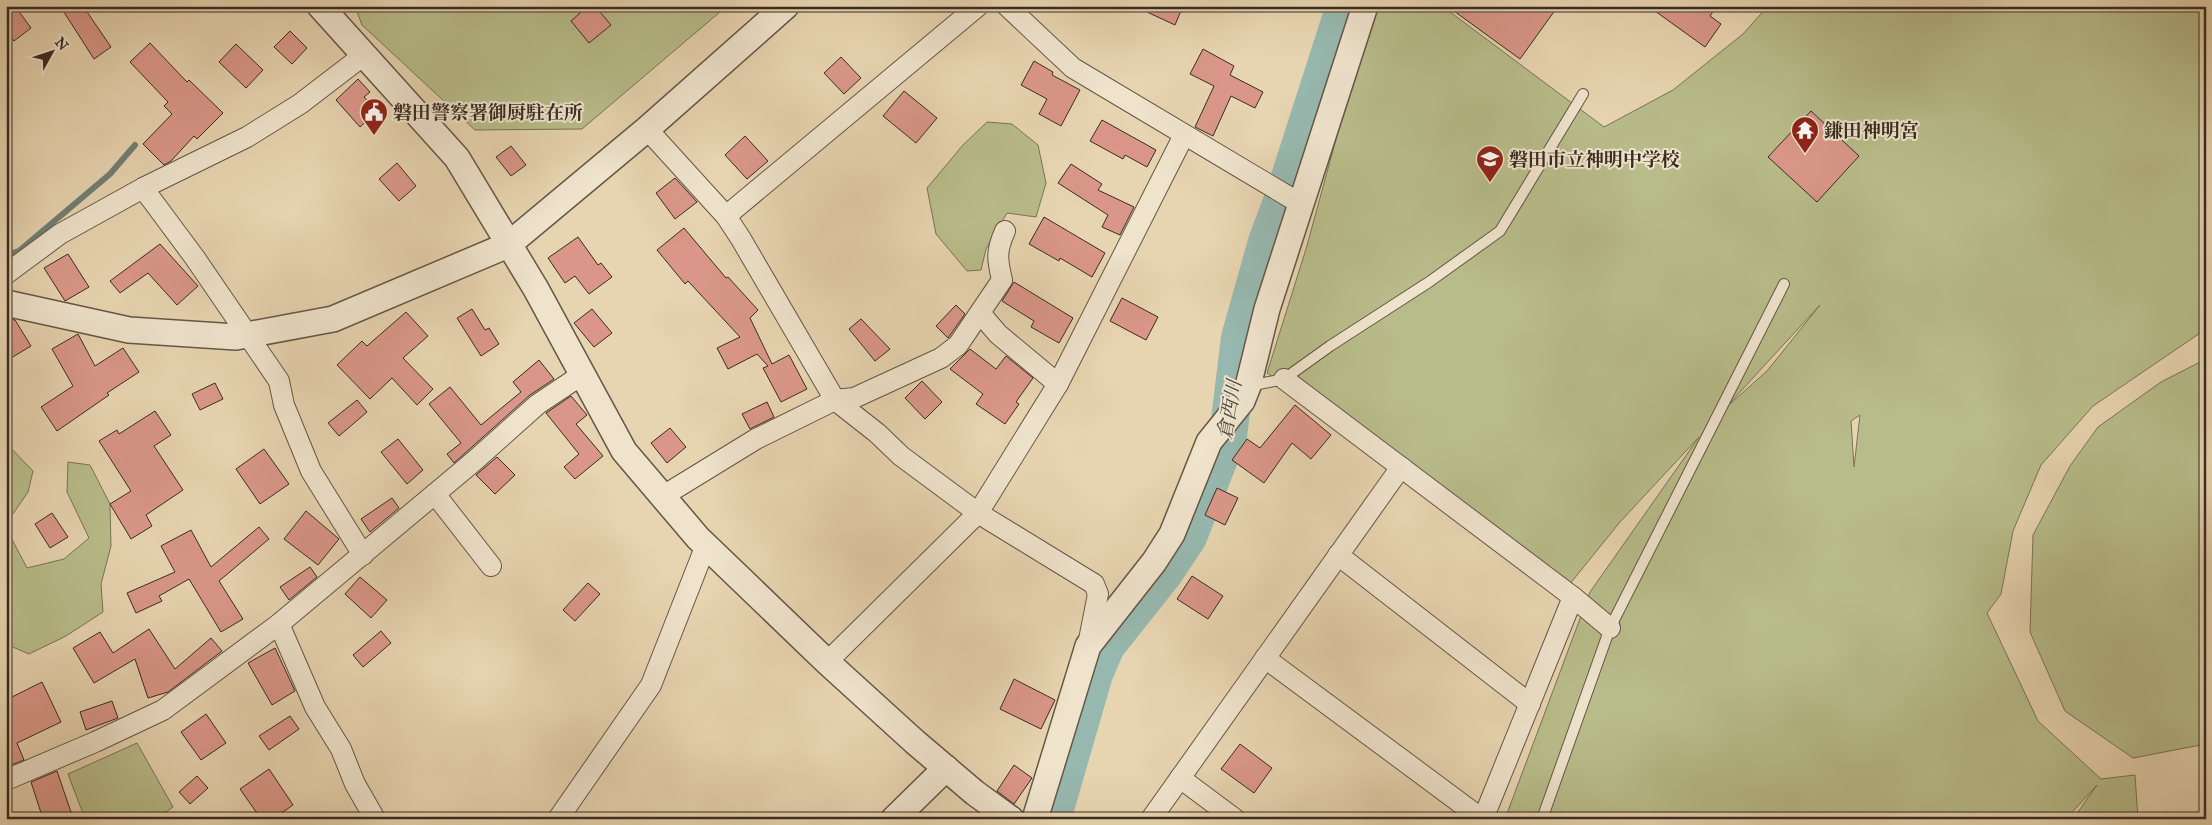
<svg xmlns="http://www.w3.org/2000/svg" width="2212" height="825" font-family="'IM FELL Great Primer','Noto Serif JP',serif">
  <rect width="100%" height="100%" fill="#e7d4b0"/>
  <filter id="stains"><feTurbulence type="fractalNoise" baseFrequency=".004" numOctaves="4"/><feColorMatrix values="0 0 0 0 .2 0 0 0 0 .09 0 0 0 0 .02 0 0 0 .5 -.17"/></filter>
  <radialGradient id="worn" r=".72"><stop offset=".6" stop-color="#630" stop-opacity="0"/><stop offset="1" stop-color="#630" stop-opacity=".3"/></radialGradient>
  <g fill="#b8bc8a" stroke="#787456" fill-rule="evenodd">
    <path d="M355,6H727L582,129L475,130L362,25Z"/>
    <path d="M1367,6H1442L1604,127L1673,90L1743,34L1768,6H2206V329L2093,406L2041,465L2013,531L2001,594L1987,613L2038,721L2101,779L2135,775L2138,819H2073L2097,785L2066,819H1505L1590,592L1699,437L1620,522L1565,590L1366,440L1267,373L1306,249L1338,132L1361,21ZM1820,305L1767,371L1730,404V403ZM1860,415L1854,467L1851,421Z"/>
    <path d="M987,122L1012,124L1038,145L1046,183L1036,217L1007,213L986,249L981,270L967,271L936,234L927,188L963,145Z"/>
    <path d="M2206,359V744L2133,758L2065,711L2030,632L2033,535L2070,466L2098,427L2161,382Z"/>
    <path d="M6,443L33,471L28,492L6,524Z"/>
    <path d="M68,462L90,465L110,504L111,546L101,584L103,612L66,636L29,654L8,645L6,637V528L27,568L64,559L89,538L67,492Z"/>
    <path d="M137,743L173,807L156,819H85L68,774Z"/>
  </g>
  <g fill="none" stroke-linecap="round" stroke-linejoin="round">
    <path stroke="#718077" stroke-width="6" d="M6,255L19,251L110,174L135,145"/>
    <path stroke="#97b8af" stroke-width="38" d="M1052,819L1094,674L1106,646L1164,573L1188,537L1228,436L1240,338L1267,242L1283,199L1345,6"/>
  </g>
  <g fill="#da9789" stroke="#382c22">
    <path d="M6,6H15L31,28L14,41L6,31Z"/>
    <path d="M60,6H83L111,47L94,59Z"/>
    <path d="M588,6H595L611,25L589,43L571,21Z"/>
    <path d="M1134,6H1183L1175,25Z"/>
    <path d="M1447,6H1558L1520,59Z"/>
    <path d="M1648,6H1717L1710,16L1721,24L1705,47Z"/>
    <path d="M290,31L307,48L292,64L274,47Z"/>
    <path d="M150,43L187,82L189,80L223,113L197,139L194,136L171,161L164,165L143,144L172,114L164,106L168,102L130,62Z"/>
    <path d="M236,44L263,70L246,88L219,62Z"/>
    <path d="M1203,49L1234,66L1230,75L1263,92L1255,108L1231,96L1213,136L1195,127L1214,86L1190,74Z"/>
    <path d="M841,57L861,78L844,94L824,73Z"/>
    <path d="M1034,61L1053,72L1052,75L1080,90L1061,126L1039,114L1047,99L1021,85Z"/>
    <path d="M358,79L370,92L364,97L377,111L360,127L336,100Z"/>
    <path d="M904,91L937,118L916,143L883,116Z"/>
    <path d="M1811,111L1859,156L1817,202L1768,157Z"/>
    <path d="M1102,120L1156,150L1147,167L1125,155L1123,159L1090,141Z"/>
    <path d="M745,136L768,161L747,179L725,155Z"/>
    <path d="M511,146L526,165L511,176L496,157Z"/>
    <path d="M397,163L416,186L399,201L379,179Z"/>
    <path d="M1071,164L1102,184L1098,190L1134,207L1120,235L1102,227L1108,215L1058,183Z"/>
    <path d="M675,178L697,202L675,219L656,193Z"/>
    <path d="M1044,217L1105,253L1092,277L1060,258L1059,261L1029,244Z"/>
    <path d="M684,228L726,278L728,277L758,310L750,318L772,364L789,355L807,389L781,402L763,368L768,366L757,354L728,369L717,348L740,337L688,281L685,284L657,250Z"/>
    <path d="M578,237L598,265L601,263L612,277L589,294L575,276L565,283L548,258Z"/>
    <path d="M160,244L198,286L177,305L148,273L120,293L110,281Z"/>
    <path d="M68,254L89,287L65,301L44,268Z"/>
    <path d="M1014,282L1073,318L1059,343L1031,327L1034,321L1002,301Z"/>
    <path d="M1122,298L1158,317L1146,340L1110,321Z"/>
    <path d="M956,305L965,314L948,338L936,326Z"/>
    <path d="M472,309L485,330L489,328L499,344L481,356L457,318Z"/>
    <path d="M592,309L612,333L594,347L574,323Z"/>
    <path d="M406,312L428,336L403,358L433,389L417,405L392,378L370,399L337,365L362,341L367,346Z"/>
    <path d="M6,318L15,320L31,346L6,361Z"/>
    <path d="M861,319L890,349L875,361L849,329Z"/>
    <path d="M78,334L95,366L123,348L139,372L107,393L109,395L57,431L41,407L73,386L52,349Z"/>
    <path d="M970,349L996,369L1006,356L1033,378L1016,402L1019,404L1005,424L976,404L983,394L950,369Z"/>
    <path d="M539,360L554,379L530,395L454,463L447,454L461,443L429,404L450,387L481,425L521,392L513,382Z"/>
    <path d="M922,381L942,402L925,419L905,398Z"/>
    <path d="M215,383L223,399L200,410L192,394Z"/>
    <path d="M571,396L587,415L576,424L603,456L575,479L564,467L579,454L546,413Z"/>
    <path d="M357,400L367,412L339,436L328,423Z"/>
    <path d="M767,402L774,417L750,429L742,414Z"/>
    <path d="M1295,405L1331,435L1311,459L1292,443L1264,483L1232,460L1247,439L1260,448Z"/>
    <path d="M155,411L171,435L154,446L183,490L146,515L152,526L131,539L110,504L131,491L99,441L117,430L119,434Z"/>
    <path d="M670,428L686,447L667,463L651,443Z"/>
    <path d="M398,439L423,470L407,484L381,452Z"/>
    <path d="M264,449L289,484L260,504L236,469Z"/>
    <path d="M497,457L515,475L495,494L476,475Z"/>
    <path d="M1217,488L1238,498L1225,525L1205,515Z"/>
    <path d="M392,498L399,508L370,532L361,519Z"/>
    <path d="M306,511L339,539L318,565L284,539Z"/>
    <path d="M52,513L68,537L50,548L35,524Z"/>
    <path d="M259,527L269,539L219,581L243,619L221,632L189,579L159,596L162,601L136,613L127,593L175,572L161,546L191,530L211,567Z"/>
    <path d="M310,567L317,577L289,600L280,587Z"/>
    <path d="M1192,576L1223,596L1208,619L1177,599Z"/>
    <path d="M360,577L387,600L371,618L345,594Z"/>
    <path d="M588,583L600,594L575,621L563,610Z"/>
    <path d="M149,629L175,669L211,638L222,651L168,692L148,698L135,659L94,683L73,648L100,632L113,653Z"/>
    <path d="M381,631L391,643L363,667L353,655Z"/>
    <path d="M275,648L295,691L272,705L248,663Z"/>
    <path d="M1014,679L1055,700L1041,729L1000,709Z"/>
    <path d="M42,682L61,722L17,743L24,760L6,767V700Z"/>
    <path d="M112,701L118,718L86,730L80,712Z"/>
    <path d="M206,714L226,743L201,760L181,732Z"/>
    <path d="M290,716L299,729L269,750L259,736Z"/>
    <path d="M1240,744L1272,768L1254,793L1221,769Z"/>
    <path d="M1014,765L1032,778L1014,804L997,791Z"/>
    <path d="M269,769L293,805L273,819H261L240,789Z"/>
    <path d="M57,771L72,815L62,819H43L31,782Z"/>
    <path d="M197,776L208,788L190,804L179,792Z"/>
  </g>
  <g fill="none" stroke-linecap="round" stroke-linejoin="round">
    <g stroke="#645646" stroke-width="12">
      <g id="service">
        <path d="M1249,386L1284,379L1330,346L1429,282L1500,231L1583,94"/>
        <path d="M1542,819L1610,628L1784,284"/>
      </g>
    </g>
    <g stroke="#645646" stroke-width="22">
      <g id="minor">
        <path d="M1007,6L1073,68L1301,204"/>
        <path d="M647,129L726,216L741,239L835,400L877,433L901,456L978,513L1094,584L1098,594L1088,645"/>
        <path d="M143,188L195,258L279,381L284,405L311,471L363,555"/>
        <path d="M726,216L978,6"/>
        <path d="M6,274L60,234L143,188L247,137L300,104L364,55"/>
        <path d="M980,313L998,334L1058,384"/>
        <path d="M1284,379L1573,597L1610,628"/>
        <path d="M435,494L491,566"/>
        <path d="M663,496L756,439L835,400L854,398L941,358L958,345L1002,280C997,259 996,251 1005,231"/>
        <path d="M1338,555L1530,704"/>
        <path d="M279,624L315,707L341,749L355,784L375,819"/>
        <path d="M1265,658L1482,819"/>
        <path d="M827,662L978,513L1058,384L1184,135"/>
        <path d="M1180,778L1235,819"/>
        <path d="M6,780L95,742L163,710L279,624L473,462L538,404L583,374"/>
        <path d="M558,819L651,685L706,545"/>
        <path d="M1151,819L1401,467"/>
        <path d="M1483,819L1573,597"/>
      </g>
    </g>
    <g stroke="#645646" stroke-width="28">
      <g id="tertiary">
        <path d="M320,6L457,158L536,289L624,451L698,538L827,662L915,742L975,793L1011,819"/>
        <path d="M6,303L129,330L236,337L333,319L508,245L647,129L786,6"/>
        <path d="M894,819L946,768"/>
        <path d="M1035,819L1088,646L1154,562L1172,534L1209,442L1242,401L1248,386L1267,309L1365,6"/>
      </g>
    </g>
    <use href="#service" stroke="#efe3cc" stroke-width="10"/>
    <use href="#minor" stroke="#efe3cc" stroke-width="20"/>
    <use href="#tertiary" stroke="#efe3cc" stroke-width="25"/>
  </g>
  <defs>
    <g id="civic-pin" transform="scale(1.4375)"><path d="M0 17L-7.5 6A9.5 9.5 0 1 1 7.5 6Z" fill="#8f2418" stroke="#efe3cc"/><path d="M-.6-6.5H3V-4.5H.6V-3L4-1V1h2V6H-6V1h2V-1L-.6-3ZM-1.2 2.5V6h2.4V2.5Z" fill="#fff"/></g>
    <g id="temple-pin" transform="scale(1.4375)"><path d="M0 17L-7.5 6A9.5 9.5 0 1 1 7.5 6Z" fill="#8f2418" stroke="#efe3cc"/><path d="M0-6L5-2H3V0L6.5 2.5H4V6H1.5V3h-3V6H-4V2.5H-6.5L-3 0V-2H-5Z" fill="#fff"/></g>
    <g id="school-pin" transform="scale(1.4375)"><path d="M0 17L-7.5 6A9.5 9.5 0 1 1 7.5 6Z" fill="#8f2418" stroke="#efe3cc"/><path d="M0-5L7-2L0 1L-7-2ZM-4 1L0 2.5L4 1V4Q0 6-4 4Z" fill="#fff"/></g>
  </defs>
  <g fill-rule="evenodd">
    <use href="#civic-pin" x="374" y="112"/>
    <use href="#temple-pin" x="1805" y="130"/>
    <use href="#school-pin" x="1490" y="159"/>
  </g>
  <g text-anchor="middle" stroke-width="4" stroke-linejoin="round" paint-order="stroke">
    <g font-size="19" font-weight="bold" fill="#382c22" stroke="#efe3cc" text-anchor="start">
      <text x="393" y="119">磐田警察署御厨駐在所</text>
      <text x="1824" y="137">鎌田神明宮</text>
      <text x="1509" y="166">磐田市立神明中学校</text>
    </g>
    <g font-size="20" font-style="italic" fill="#4b483e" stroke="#efe3cc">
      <text transform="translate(1229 410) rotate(-80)" y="7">倉西川</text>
    </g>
  </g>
  <rect width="2212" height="825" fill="none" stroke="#e7d4b0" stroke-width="25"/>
  <rect x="8" y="8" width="2197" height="810" fill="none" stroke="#382c22" stroke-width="2.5"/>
  <rect x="12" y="12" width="2187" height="800" fill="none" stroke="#382c22"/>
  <g transform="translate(52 52) rotate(50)" stroke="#efe3cc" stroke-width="4" paint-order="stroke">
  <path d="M0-4L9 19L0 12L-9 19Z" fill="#382c22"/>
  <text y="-8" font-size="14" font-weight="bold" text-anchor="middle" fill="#382c22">N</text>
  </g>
  <rect width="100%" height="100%" filter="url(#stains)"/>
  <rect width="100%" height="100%" fill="url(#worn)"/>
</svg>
